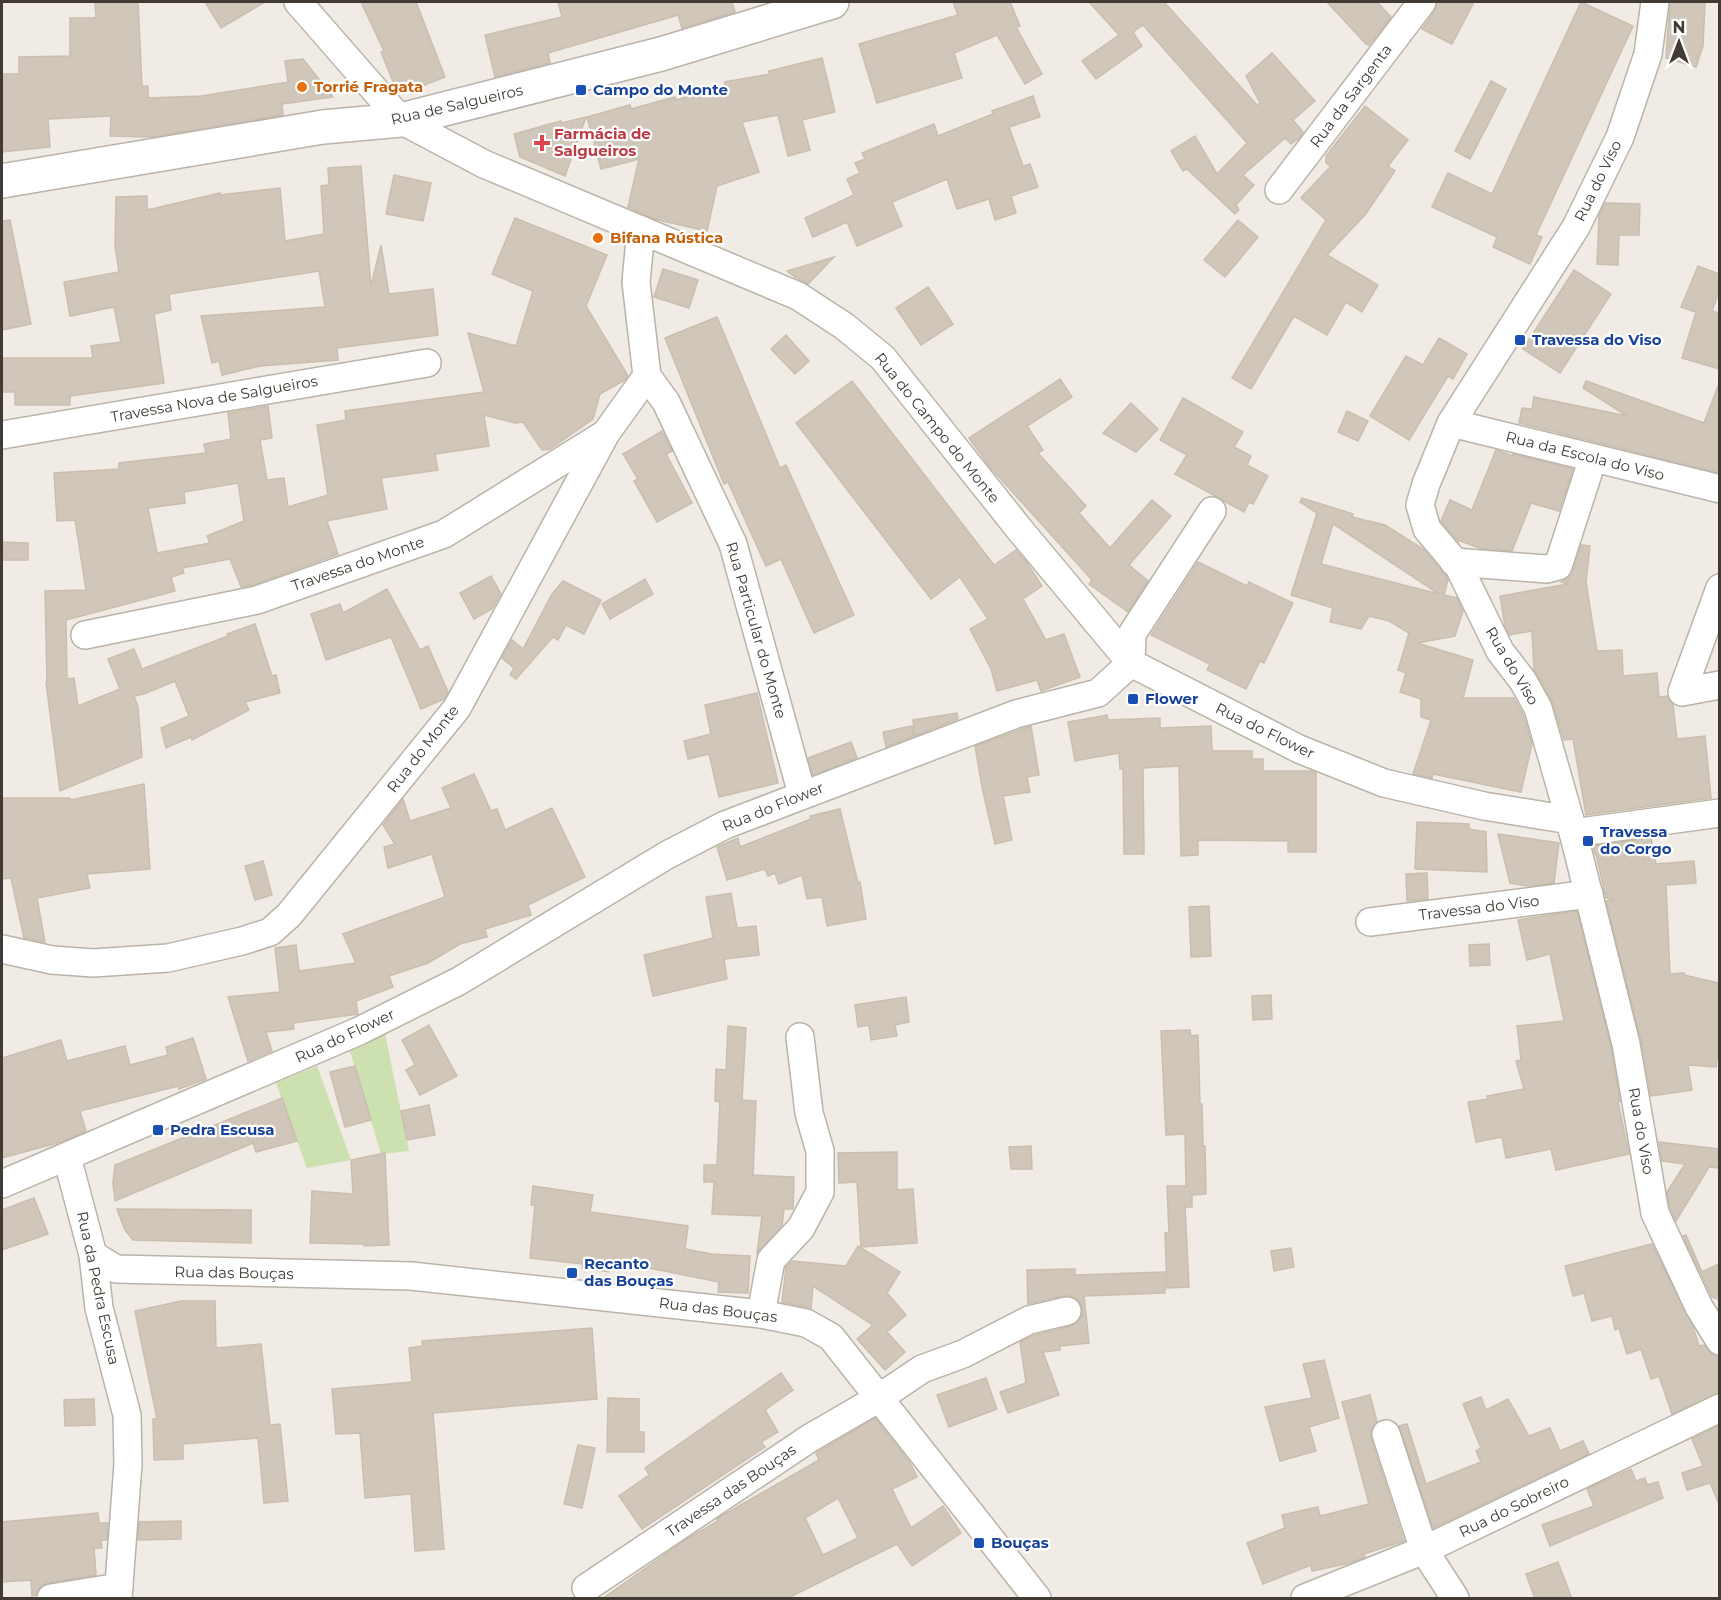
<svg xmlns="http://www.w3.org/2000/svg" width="1721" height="1600" font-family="Montserrat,sans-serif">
  <rect width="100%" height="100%" fill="#f0ebe4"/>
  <g fill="#cce0b0">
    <path d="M385,1034L409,1151L381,1154L350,1051Z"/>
    <path d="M317,1066L351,1160L307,1168L276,1083Z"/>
  </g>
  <g fill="#d0c7ba" stroke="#cabeaf" stroke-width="1.5" fill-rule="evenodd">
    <path d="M95,2H138L142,86H148V98L201,96L288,82L285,61L303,59L333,97L282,104L283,115L152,137L110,136L111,116L48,119L50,147L2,152V74H19V57L70,56V18H96Z"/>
    <path d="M205,2H265L221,28Z"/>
    <path d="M361,2H416L445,77L409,91L404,80L394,84L381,52L384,51Z"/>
    <path d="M558,2H732L735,12L682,28L678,15L548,53L550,63L495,77L485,35L562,17Z"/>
    <path d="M953,2H1010L1020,26L1016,27L1042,74L1025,84L997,35L954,53L962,78L877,103L859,44L958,15Z"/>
    <path d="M1089,2H1164L1257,105L1260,103L1246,76L1272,53L1315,101L1293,120L1303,132L1299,138L1291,144L1285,138L1243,175L1254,185L1236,205L1239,210L1235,214L1187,169L1183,171L1171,151L1195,136L1217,174L1247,143L1143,25L1133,32L1142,46L1096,79L1082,61L1119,35Z"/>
    <path d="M1327,2H1377L1391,17L1369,45L1366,44Z"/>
    <path d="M1437,2H1474L1452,44L1422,29L1435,11Z"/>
    <path d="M1581,2L1633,26L1536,235L1542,237L1530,264L1493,247L1497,237L1432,207L1448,173L1492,194Z"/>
    <path d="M1670,2H1705L1703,46L1696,67L1666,58Z"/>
    <path d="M822,58L835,112L802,120L810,150L788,156L778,115L742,122L759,172L717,186L707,231L654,219L628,207L639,159L601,169L587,117L630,105L631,109L675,97L676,100L725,85V82L770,74L769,71Z"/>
    <path d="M1491,81L1506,89L1470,159L1455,151Z"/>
    <path d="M1033,96L1040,117L1009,127L1023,166L1030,164L1038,187L1011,196L1016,213L995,220L989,199L957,209L947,179L892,202L902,226L857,246L847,222L813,237L805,218L854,195L847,179L860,173L855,163L865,159L862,153L934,124L938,136L993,114L992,111Z"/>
    <path d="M1365,106L1408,140L1388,166L1395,171L1365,215L1327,255L1378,285L1362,312L1346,302L1327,335L1294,316L1251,389L1232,378L1326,220L1301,198L1331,166L1326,163V156Z"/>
    <path d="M586,117L565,176L520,157L514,134L561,121L562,123Z"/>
    <path d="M361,166L371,286L381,245L389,294L433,289L438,335L337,348L338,360L260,366L222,375L219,361L212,363L201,316L325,307L319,271L169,294L171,310L154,314L164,383L70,396V405H15V392H2V358H93L91,346L121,342L114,307L70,316L64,282L119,272L115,245L116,197L147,196V210L220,193V195L280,188L285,241L324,234L321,186L329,185L328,168Z"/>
    <path d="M394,175L431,183L423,221L386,214Z"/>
    <path d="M1605,203L1640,204L1639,235H1619L1618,265L1597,264L1599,216Z"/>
    <path d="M515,218L607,255L586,306L628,376L625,380L600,394L593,419L550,449L542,450L523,422L515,423L484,415L489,446L435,454L438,470L381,478L387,509L327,521L338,554L253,585L241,587L230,559L182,568L184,573L171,577L175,591L66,620L67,679L74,678L78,706L120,689L108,659L134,649L142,669L228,636L227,634L255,624L272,676L276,675L280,693L245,702L249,710L192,740L191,737L166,748L161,728L189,716L175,681L144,694L134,696L138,707L142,757L60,791L46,682H47L45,591L86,590L75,520L57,521L54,473L119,469V463L206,453L204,444L231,439L228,413L268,406L272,438L260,440L267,480L284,478L288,507L328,495L317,425L346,420L345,411L484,392L468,333L516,346L533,291L492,274ZM238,483L244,521L207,536L210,543L157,553L148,508L185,503L184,492Z"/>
    <path d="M10,220L31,324L2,330V221Z"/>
    <path d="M1238,220L1258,237L1225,277L1204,260Z"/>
    <path d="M834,257L808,284L795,277L787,271Z"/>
    <path d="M1698,266L1719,274V291L1712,311L1719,313V369L1682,358L1696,312L1681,307Z"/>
    <path d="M663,269L698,280L689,308L654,297Z"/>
    <path d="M1574,270L1611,294L1560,373L1523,349Z"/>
    <path d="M928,287L953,324L921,345L896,308Z"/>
    <path d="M717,317L780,468L786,465L854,615L814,633L781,559L766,566L728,482L724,484L665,338Z"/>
    <path d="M786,335L809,361L795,374L771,349Z"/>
    <path d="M1439,338L1467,354L1453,379L1448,376L1409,440L1370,416L1406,356L1423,365Z"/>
    <path d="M1060,379L1072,397L1027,426L1043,450L1038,453L1086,506L1079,513L1110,548L1152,500L1171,516L1129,565L1148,581L1128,612L1089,584L1092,580L989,466L969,438Z"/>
    <path d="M852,381L994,565L1016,550L1027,563L1042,586L1023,599L1046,640L1064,634L1080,677L1041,691L1037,680L997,691L991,669L970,629L988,619L960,577L931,599L796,423Z"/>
    <path d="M1586,381L1704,423L1718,386H1719V473L1519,423L1522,408L1532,409L1534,397L1627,416L1583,388Z"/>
    <path d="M1183,398L1243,432L1234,447L1251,456L1247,465L1268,476L1253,504L1249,502L1244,512L1175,474L1187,455L1160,440Z"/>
    <path d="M1131,403L1158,429L1136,452L1103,433Z"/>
    <path d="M1347,411L1368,421L1358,441L1338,432Z"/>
    <path d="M662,431L672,451L666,454L692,503L657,522L634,481L638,479L623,454Z"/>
    <path d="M1496,450L1513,456V454L1573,469L1559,511L1531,503L1512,551L1479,548L1458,540V541L1441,521L1450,500L1472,510Z"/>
    <path d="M1302,498L1353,514L1352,517L1385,525L1423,549L1446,576L1448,580L1444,595L1457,598L1463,611L1455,636L1417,643L1473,660L1463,698H1514L1523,714L1532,744L1521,792L1433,774L1432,778L1413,774L1431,720L1421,717V699L1400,692L1406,673L1398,670L1409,633L1389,621L1369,616L1361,629L1330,622L1333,608L1291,595L1317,513L1300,502ZM1333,524L1338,527L1439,594L1321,564Z"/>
    <path d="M2,542L28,543V560H2Z"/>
    <path d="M1581,545L1590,546L1586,582L1597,651L1622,650L1623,676L1657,673L1659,697L1667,696L1673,704L1677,739L1705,736L1711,798L1586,815L1573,739L1564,740L1552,701L1534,669L1532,631L1510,635L1505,626L1500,596L1568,584L1561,582L1568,578L1573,571Z"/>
    <path d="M1198,562L1247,586L1249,582L1293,603L1264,663L1260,661L1246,689L1207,670L1210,664L1151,635Z"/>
    <path d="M491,576L501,594L492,609L474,619L460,593Z"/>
    <path d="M645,579L653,594L610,619L602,604Z"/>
    <path d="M563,581L601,600L584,634L566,625L558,640L553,637L516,679L510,675L514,668L502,658L512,640L523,649L552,594Z"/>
    <path d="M387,589L420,650L428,646L448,692L444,699L421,709L391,637L326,660L311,614L340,604L343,613Z"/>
    <path d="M757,693L778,783L719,797L709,754L688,759L684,741L711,734L705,705Z"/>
    <path d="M957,713L958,719L915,736L913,720Z"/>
    <path d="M1107,715L1108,720L1160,718V728L1211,726L1212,751H1252V759H1263V771H1311L1316,773V852H1288V841L1198,840V855L1181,856L1179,766L1143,768L1144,854H1124L1123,769H1120L1119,753L1075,761L1068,722Z"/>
    <path d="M912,726L914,736L886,747L883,732Z"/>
    <path d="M1031,726L1039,775L1027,777L1030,792L1003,796L1012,840L995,844L982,787L975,746Z"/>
    <path d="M851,742L857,758L813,775L808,758Z"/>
    <path d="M474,774L491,811L497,809L505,830L552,808L585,877L528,905L531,915L485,929L487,937L460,944L428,963L389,976L393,987L356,1001L358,1014L293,1023L294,1029L266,1032L272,1051L248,1061L228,997L280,992L275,948L296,945L299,971L356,963L343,934L445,897L432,854L388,868L384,847L395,844L383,825L403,799L410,821L451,808L442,788Z"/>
    <path d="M144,784L150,869L87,874L90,888L37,898L45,942L24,938L11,878L2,879V798H70L71,800Z"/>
    <path d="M840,809L858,883L860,882L866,919L827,926L822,897L807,899L802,875L779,884L775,873L768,876L765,869L727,880L717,847L738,838L740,847L811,819L810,816Z"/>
    <path d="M1417,822L1469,824V829L1486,832L1487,872L1415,869Z"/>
    <path d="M1498,834L1559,843L1554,883L1528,886L1510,883Z"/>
    <path d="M1651,838L1656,864L1694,861L1696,883L1666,885L1670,974L1684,973V975L1719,983V1058H1717L1716,1067L1688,1065L1692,1090L1651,1096L1641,1040L1606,901L1614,899L1606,898L1596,854H1595L1593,846Z"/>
    <path d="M263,861L272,895L255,900L245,866Z"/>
    <path d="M1427,873L1428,899L1407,901L1406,874Z"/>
    <path d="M731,893L737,928L756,926L759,955L724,959L727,979L653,996L644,955L713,938L706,897Z"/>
    <path d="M1209,906L1211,956L1191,957L1189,907Z"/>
    <path d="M1577,911L1611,1047L1620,1101L1618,1102L1629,1154L1556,1170L1551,1149L1506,1158L1502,1137L1476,1142L1468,1102L1488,1099L1487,1096L1524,1089L1516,1061L1521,1060L1517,1026L1564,1021L1550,954L1527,960L1518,920Z"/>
    <path d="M1489,944L1490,965L1470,966L1469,945Z"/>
    <path d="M1271,995L1272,1019L1253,1020L1252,996Z"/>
    <path d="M906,997L909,1022L895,1025L897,1036L871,1040L869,1025L858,1027L855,1005Z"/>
    <path d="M429,1025L457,1076L420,1095L406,1070L415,1065L402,1040Z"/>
    <path d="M728,1026L746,1028L742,1100L756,1101L753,1175L794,1177L793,1209H784L782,1226L757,1253L762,1216L712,1214L714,1182H704V1165H717L720,1102L715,1101L716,1069L726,1070Z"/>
    <path d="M1190,1030L1191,1036L1198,1035L1200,1104H1202L1203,1146H1205L1206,1194L1192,1195V1207H1185L1189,1287L1167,1288L1165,1233L1169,1232L1167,1186H1186L1185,1134L1166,1135L1161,1031Z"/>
    <path d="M193,1038L206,1079L179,1089L178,1086L80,1111L86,1131L61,1142L2,1158V1058L61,1040L67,1061L125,1046L130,1065L168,1055L166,1047Z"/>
    <path d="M355,1066L371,1120L345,1127L330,1072Z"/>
    <path d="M282,1098L297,1141L256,1152L253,1143L115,1201L113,1183L115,1165Z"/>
    <path d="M429,1105L435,1135L407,1140L401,1111Z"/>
    <path d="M1659,1142L1719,1149V1168L1709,1167L1676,1221L1670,1208L1667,1192L1685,1164L1662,1161Z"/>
    <path d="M1031,1146L1032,1169H1011L1009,1147Z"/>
    <path d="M897,1152V1190L913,1189L917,1243L861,1247L857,1182L839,1183L838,1153Z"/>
    <path d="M385,1153L389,1245L364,1246V1244L310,1243L312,1191L353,1194L351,1160Z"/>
    <path d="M533,1186L593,1195L590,1212L688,1226L685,1249L711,1254L750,1256L748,1293L718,1292L719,1282L644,1267L610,1263L609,1272L582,1268L583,1264L530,1258L535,1205H531Z"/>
    <path d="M34,1198L48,1234L2,1250V1210Z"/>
    <path d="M117,1209L251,1210V1243L133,1240L125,1230Z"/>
    <path d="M1686,1235L1702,1272L1719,1264V1299L1712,1297L1683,1236Z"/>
    <path d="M1652,1244L1693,1327L1699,1346L1704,1345L1712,1355L1719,1357V1393L1672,1414L1659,1376L1651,1379L1641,1349L1627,1354L1619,1328L1615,1330L1612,1316L1592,1321L1584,1293L1573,1296L1565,1266Z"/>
    <path d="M858,1246L900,1272L887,1293L906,1315L887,1332L905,1352L885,1370L857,1339L873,1325L813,1286L811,1308L782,1302L786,1267L792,1261L846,1266Z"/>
    <path d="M1291,1248L1294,1267L1274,1271L1271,1251Z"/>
    <path d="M1075,1269V1275L1165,1272V1293L1084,1296L1089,1343L1060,1346V1350L1043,1352L1059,1395L1008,1413L1000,1392L1026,1383L1020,1342L1035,1335L1071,1326L1078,1322L1082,1315V1308L1079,1301L1071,1296H1063L1028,1304L1027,1270Z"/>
    <path d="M181,1301H215L216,1348L261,1344L270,1425L280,1424L288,1501L264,1503L258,1438L183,1444V1459L154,1460L153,1419H157L135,1311Z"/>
    <path d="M592,1328L597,1399L433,1413L444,1549L415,1551L411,1494L365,1498L360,1433L336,1434L332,1389L412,1382L409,1348L423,1346L422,1341Z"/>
    <path d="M1324,1360L1339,1418L1309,1427L1316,1451L1280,1461L1265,1407L1312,1398L1303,1364Z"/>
    <path d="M781,1373L793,1390L765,1410L778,1432L761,1442L765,1447L642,1529L619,1496L649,1475L645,1468Z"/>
    <path d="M986,1378L997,1409L949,1427L937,1395Z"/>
    <path d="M1370,1395L1377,1422L1371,1430V1439L1404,1541L1364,1554L1365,1557L1350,1563L1312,1571L1311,1565L1263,1584L1247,1543L1285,1528L1282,1515L1318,1507L1320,1516L1369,1504L1342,1402Z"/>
    <path d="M1481,1397L1486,1410L1508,1399L1529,1436L1550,1428L1560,1451L1583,1441L1589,1454L1433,1528L1399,1426L1407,1424L1426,1484L1481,1462L1476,1451L1481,1448L1463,1404Z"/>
    <path d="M608,1398L639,1399V1432H644V1452H607Z"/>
    <path d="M94,1399L95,1425L65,1426L64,1400Z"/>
    <path d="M875,1418L910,1463L917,1477L892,1489L911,1528L943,1506L961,1533L912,1566L897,1544L786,1599H602L687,1539L718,1521L717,1519L725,1514L819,1460L816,1453ZM838,1498L858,1538L823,1555L805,1518Z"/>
    <path d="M1719,1426V1504L1710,1483L1687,1490L1682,1473L1703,1466L1692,1439Z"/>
    <path d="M578,1445L595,1448L582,1508L564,1504Z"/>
    <path d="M1631,1469L1636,1481L1645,1478L1647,1485L1658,1482L1663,1498L1550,1546L1542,1525L1594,1506L1587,1489Z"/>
    <path d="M98,1513L99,1523H108L107,1540H101L102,1548H94L96,1575L48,1583L41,1586L36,1595L32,1596L31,1580L2,1582V1522Z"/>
    <path d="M181,1521V1539L138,1540L139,1522Z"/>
    <path d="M1558,1562L1572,1599H1535L1526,1574Z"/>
  </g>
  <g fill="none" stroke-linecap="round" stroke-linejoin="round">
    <g stroke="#bab3a8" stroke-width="30">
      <g id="minor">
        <path d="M298,2L401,120L484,164L798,296L844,326L883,358L1020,530L1131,663L1299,749L1384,783L1484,806L1570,820"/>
        <path d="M1655,2L1648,54L1620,137L1576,227L1451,423L1426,484L1420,505L1427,529L1459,567L1500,651L1523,681L1538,708L1570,820L1626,1044L1655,1213L1699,1307L1720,1341"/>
        <path d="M1279,190L1422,2"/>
        <path d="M647,376L666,402L733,544L802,794"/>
        <path d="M1451,423L1720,489"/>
        <path d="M2,435L427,363"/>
        <path d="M1454,562L1547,569L1558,566L1593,458"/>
        <path d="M1720,588L1682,692L1720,685"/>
        <path d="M85,635L257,600L444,534L605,434"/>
        <path d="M1131,663L1132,634L1212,511"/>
        <path d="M1573,833L1720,813"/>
        <path d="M1370,922L1589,894"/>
        <path d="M2,949L52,960L93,963L168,958L242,941L270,932L289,915L457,708L606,433L647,376L636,282L641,230"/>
        <path d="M67,1157L93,1255L99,1308L127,1415L128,1464L118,1598"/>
        <path d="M2,1184L359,1031L459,981L667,855L725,825L1016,714L1098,693L1131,663"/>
        <path d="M93,1255L116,1269L411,1276L761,1314L806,1323L831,1337L1037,1598"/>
        <path d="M761,1314L771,1260L801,1228L820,1192V1151L809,1113L800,1037"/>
        <path d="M1386,1434L1424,1550L1455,1598"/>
        <path d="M586,1588L810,1438L879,1398L922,1369L963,1354L1029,1320L1067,1311"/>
        <path d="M51,1598L119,1587"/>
        <path d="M1305,1598L1424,1550L1720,1408"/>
      </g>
    </g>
    <g stroke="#bab3a8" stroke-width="36">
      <path id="tertiary" d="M2,181L323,127L401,120L661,54L832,2"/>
    </g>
    <use href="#minor" stroke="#fff" stroke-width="27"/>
    <use href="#tertiary" stroke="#fff" stroke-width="33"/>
  </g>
  <g fill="#e8710a" stroke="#fff" stroke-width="2">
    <circle cx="302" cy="87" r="6"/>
    <circle cx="598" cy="238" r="6"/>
  </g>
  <g fill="#1a4fb4" stroke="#fff" stroke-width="2">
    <rect x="575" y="84" width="12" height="12" rx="3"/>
    <rect x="1514" y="334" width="12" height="12" rx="3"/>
    <rect x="1127" y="693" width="12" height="12" rx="3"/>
    <rect x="1582" y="835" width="12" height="12" rx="3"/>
    <rect x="152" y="1124" width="12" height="12" rx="3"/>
    <rect x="566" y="1267" width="12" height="12" rx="3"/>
    <rect x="973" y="1537" width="12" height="12" rx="3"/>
  </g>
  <path fill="#e0444e" stroke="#fff" stroke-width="2" d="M539 134h6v6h6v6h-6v6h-6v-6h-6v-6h6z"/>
  <g text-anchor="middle" stroke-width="4.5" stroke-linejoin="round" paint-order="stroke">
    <g font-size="15" font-weight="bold" fill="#c56008" stroke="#fff" text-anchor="start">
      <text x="314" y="92">Torrié Fragata</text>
      <text x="610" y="243">Bifana Rústica</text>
    </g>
    <g font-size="15" font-weight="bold" fill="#164399" stroke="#fff" text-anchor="start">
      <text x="593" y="95">Campo do Monte</text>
      <text x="1532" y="345">Travessa do Viso</text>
      <text x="1145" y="704">Flower</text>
      <text x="1600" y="837">Travessa<tspan x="1600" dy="17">do Corgo</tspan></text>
      <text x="170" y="1135">Pedra Escusa</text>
      <text x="584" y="1269">Recanto<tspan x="584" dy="17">das Bouças</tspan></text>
      <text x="991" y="1548">Bouças</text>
    </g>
    <g font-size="15" fill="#413b34" stroke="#fff">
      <text transform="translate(1351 96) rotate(-53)" y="5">Rua da Sargenta</text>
      <text transform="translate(457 105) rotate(-13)" y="5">Rua de Salgueiros</text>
      <text transform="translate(1598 181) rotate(-64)" y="5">Rua do Viso</text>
      <text transform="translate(214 399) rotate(-10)" y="5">Travessa Nova de Salgueiros</text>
      <text transform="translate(937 428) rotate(51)" y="5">Rua do Campo do Monte</text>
      <text transform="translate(1585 456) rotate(14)" y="5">Rua da Escola do Viso</text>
      <text transform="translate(358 564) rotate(-19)" y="5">Travessa do Monte</text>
      <text transform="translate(756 630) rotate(74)" y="5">Rua Particular do Monte</text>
      <text transform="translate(1512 666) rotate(59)" y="5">Rua do Viso</text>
      <text transform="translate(1265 731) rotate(26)" y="5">Rua do Flower</text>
      <text transform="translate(423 749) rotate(-52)" y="5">Rua do Monte</text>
      <text transform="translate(773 807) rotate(-22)" y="5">Rua do Flower</text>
      <text transform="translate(1479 908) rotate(-7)" y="5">Travessa do Viso</text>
      <text transform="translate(345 1036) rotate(-25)" y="5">Rua do Flower</text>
      <text transform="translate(1641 1131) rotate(80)" y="5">Rua do Viso</text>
      <text transform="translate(234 1273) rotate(1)" y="5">Rua das Bouças</text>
      <text transform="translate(98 1288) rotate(78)" y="5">Rua da Pedra Escusa</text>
      <text transform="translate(718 1310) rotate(7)" y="5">Rua das Bouças</text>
      <text transform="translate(731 1491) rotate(-34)" y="5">Travessa das Bouças</text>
      <text transform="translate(1514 1507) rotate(-26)" y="5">Rua do Sobreiro</text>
    </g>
    <g font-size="15" font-weight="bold" fill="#be3a42" stroke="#fff" text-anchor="start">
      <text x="554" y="139">Farmácia de<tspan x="554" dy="17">Salgueiros</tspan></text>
    </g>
  </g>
  <rect width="1721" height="1600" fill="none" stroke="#413b34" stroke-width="6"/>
  <g transform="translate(1679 42)" stroke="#ffffff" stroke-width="4.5" paint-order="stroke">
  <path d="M0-4.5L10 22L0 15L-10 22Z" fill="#413b34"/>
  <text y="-9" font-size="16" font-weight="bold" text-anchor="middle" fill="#413b34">N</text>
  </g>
</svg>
